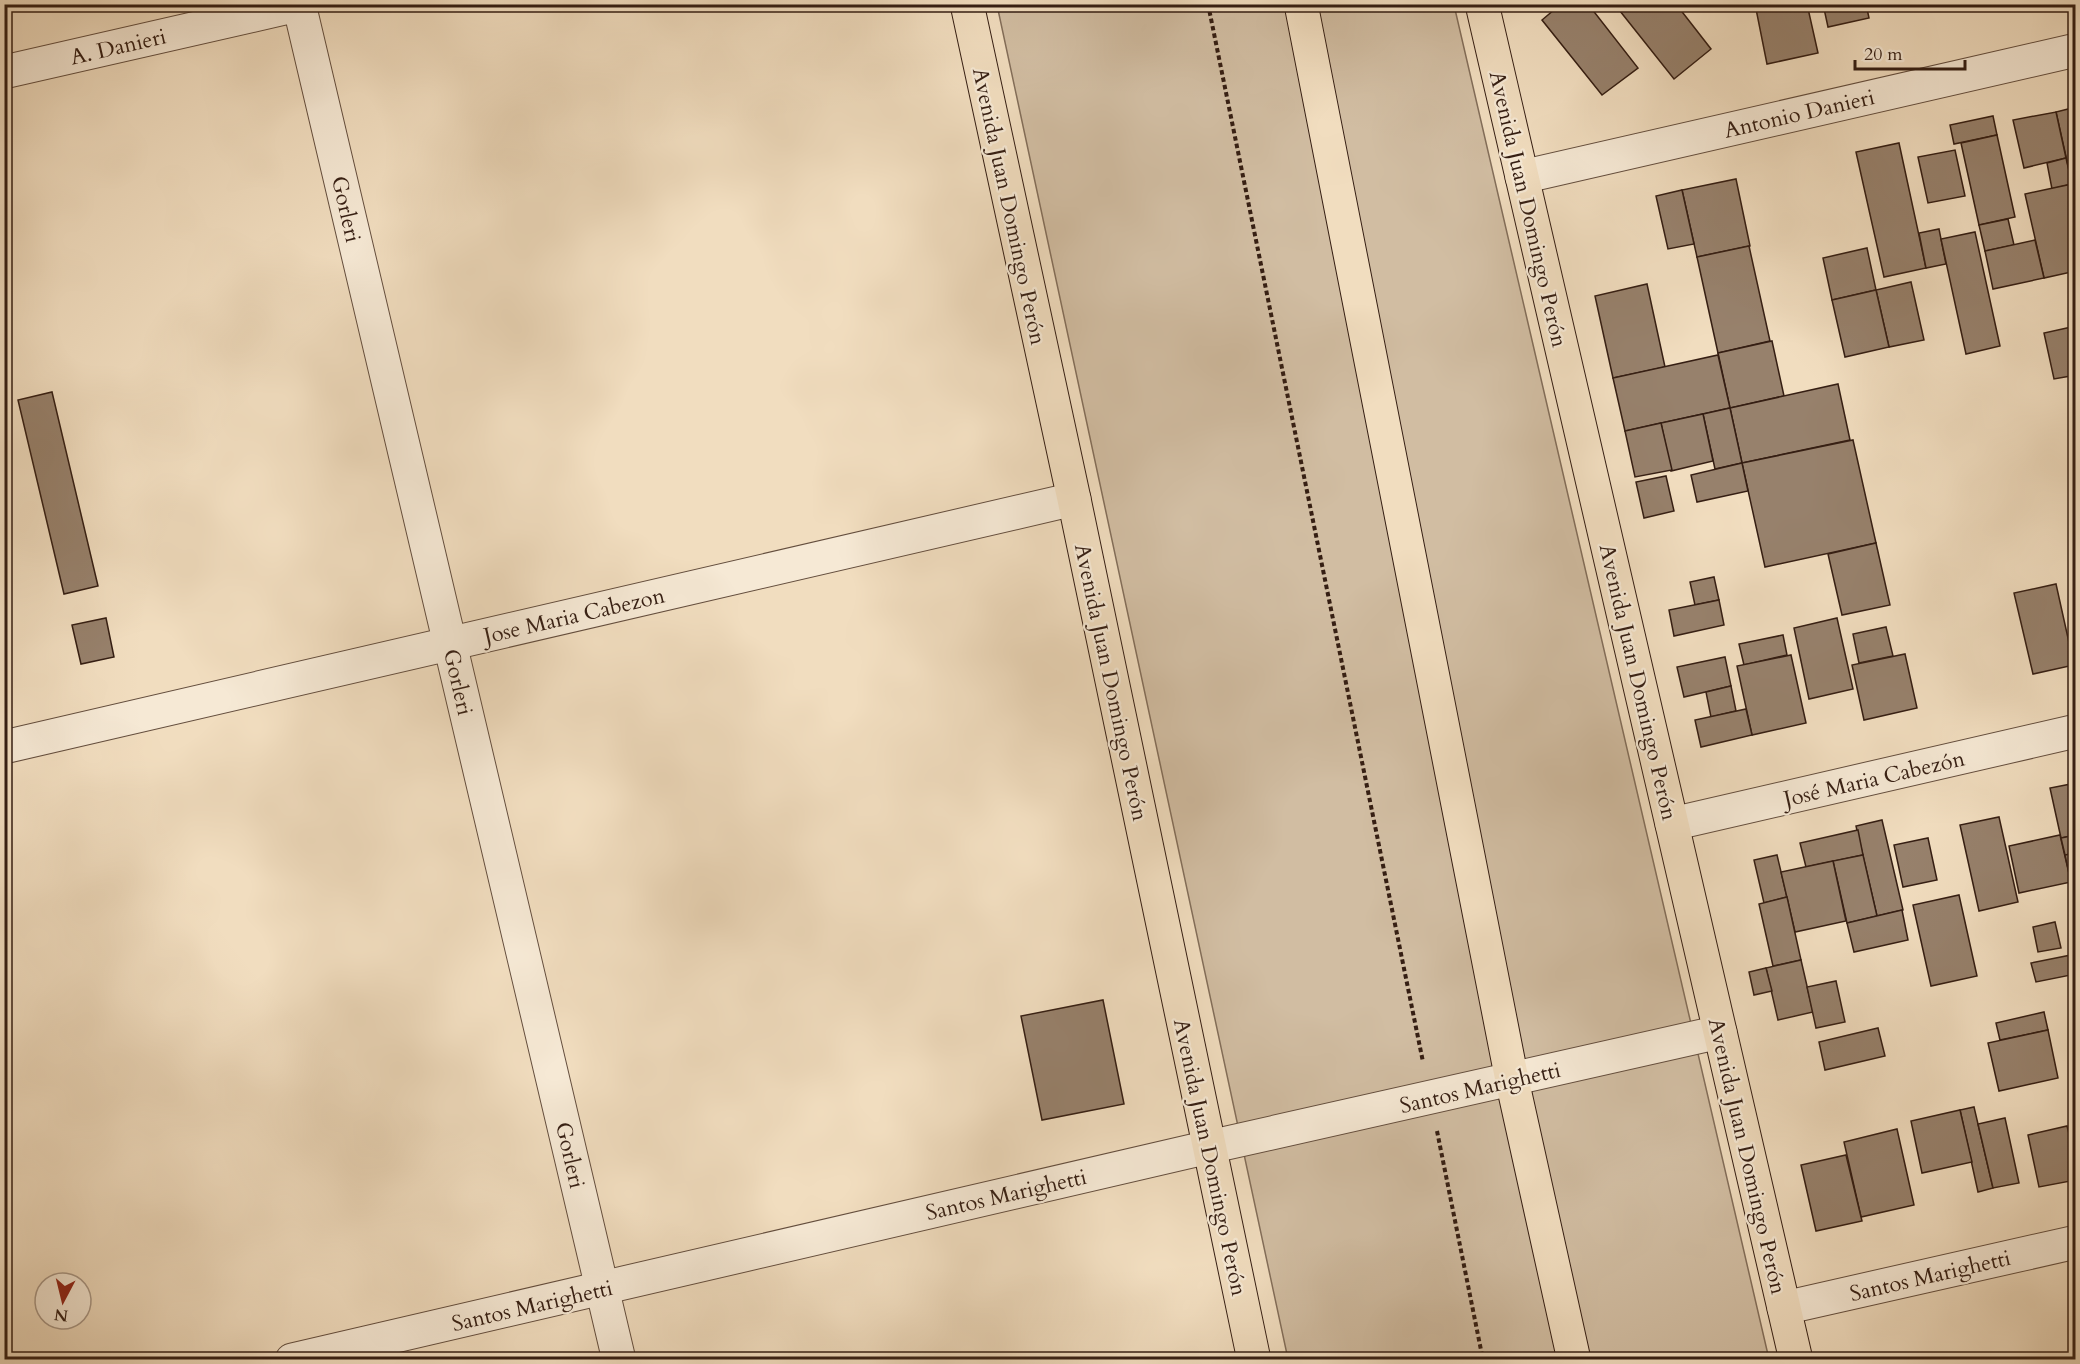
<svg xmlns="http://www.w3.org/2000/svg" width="2080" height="1364" font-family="Cardo,serif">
  <rect width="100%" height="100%" fill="#f1ddbf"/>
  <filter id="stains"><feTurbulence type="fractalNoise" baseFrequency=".00333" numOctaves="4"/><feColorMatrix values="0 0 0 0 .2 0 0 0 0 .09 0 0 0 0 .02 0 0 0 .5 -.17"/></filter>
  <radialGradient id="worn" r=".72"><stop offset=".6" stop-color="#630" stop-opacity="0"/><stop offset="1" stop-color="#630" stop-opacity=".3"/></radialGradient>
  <path fill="#d1bda2" stroke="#836e5a" stroke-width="1.5" d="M997,5H1454L1769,1359H1288Z"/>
  <g fill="#97816c" stroke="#351e13" stroke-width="1.5">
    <path d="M1561,4H1588L1638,68L1602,95L1542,20Z"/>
    <path d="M1618,4H1676L1711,49L1674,79L1616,6Z"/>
    <path d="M1755,4H1807L1818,53L1767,64Z"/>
    <path d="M1823,4H1866L1869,18L1828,27Z"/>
    <path d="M2076,107V159L2067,161L2056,112Z"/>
    <path d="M2056,112L2066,158L2024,168L2013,120Z"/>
    <path d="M1993,116L1997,135L1954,144L1950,125Z"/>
    <path d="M1997,135L2015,217L1979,225L1961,143Z"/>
    <path d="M1899,143L1926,268L1884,277L1856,152Z"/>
    <path d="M1955,150L1965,196L1928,203L1918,157Z"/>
    <path d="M2066,158L2072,184L2052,189L2047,163Z"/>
    <path d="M2076,159V199L2067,161Z"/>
    <path d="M1736,179L1750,246L1697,257L1682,190Z"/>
    <path d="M2072,184L2076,199V271L2044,278L2025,194Z"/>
    <path d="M1682,190L1694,244L1668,249L1656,196Z"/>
    <path d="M2008,219L2014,245L1985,251L1979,225Z"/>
    <path d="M1939,229L1946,264L1926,268L1919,233Z"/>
    <path d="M1975,232L2000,346L1966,354L1941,239Z"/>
    <path d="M2035,240L2044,278L1993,289L1985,251Z"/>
    <path d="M1749,246L1770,341L1718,353L1697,257Z"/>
    <path d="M1867,248L1876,290L1832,300L1823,258Z"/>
    <path d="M1911,282L1924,340L1889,347L1876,290Z"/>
    <path d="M1647,284L1665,367L1613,378L1595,296Z"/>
    <path d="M1876,290L1889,347L1845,357L1832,300Z"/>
    <path d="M2076,326V375L2054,379L2044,333Z"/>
    <path d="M1772,341L1784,396L1730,408L1718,353Z"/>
    <path d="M1718,355L1730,408L1625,431L1613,378Z"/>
    <path d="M1838,384L1850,440L1742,463L1730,408Z"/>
    <path d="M52,392L98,586L64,594L18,400Z"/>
    <path d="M1730,408L1742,463L1715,469L1703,414Z"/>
    <path d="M1703,414L1713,461L1671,471L1661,423Z"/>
    <path d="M1661,423L1672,470L1635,477L1625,431Z"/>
    <path d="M1853,440L1876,543L1765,567L1742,463Z"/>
    <path d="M1742,463L1748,491L1697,502L1691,475Z"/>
    <path d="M1666,476L1674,511L1644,518L1636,482Z"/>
    <path d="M1876,543L1890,605L1842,615L1828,554Z"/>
    <path d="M1714,577L1719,600L1695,605L1690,582Z"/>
    <path d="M2056,584L2074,665L2033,674L2014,593Z"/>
    <path d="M1719,600L1724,625L1674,636L1669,610Z"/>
    <path d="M106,618L114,657L81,664L72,625Z"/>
    <path d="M1837,618L1853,689L1809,699L1794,628Z"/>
    <path d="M1886,627L1893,656L1859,663L1853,634Z"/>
    <path d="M1783,635L1787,655L1744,665L1739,644Z"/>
    <path d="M1905,654L1917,708L1864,720L1852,665Z"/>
    <path d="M1791,655L1806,723L1752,735L1737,666Z"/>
    <path d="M1725,657L1731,686L1684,697L1677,667Z"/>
    <path d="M1731,686L1736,711L1711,717L1706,692Z"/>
    <path d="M1746,709L1752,735L1701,747L1695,720Z"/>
    <path d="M2076,783V835L2061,838L2050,788Z"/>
    <path d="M1999,817L2018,902L1979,911L1960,825Z"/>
    <path d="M1882,820L1903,910L1877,916L1856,826Z"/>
    <path d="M1858,830L1863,855L1806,867L1800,843Z"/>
    <path d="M2060,835L2071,882L2019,893L2009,846Z"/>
    <path d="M2076,835V853L2065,855L2061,838Z"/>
    <path d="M1928,838L1937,880L1903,887L1894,845Z"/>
    <path d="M2076,853V896H2074L2065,855Z"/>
    <path d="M1777,855L1787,897L1764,903L1754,860Z"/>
    <path d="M1863,855L1877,916L1847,923L1833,861Z"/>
    <path d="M1833,861L1846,921L1795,932L1781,872Z"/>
    <path d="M1959,895L1977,976L1931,986L1913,905Z"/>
    <path d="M1787,897L1801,960L1773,966L1759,904Z"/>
    <path d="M1902,910L1908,940L1854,952L1847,923Z"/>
    <path d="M2055,922L2061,948L2038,952L2033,927Z"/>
    <path d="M2076,954V974L2036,982L2031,963Z"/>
    <path d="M1801,960L1813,1012L1778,1020L1766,968Z"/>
    <path d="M1766,968L1772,991L1754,995L1749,972Z"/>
    <path d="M1836,981L1845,1022L1816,1028L1807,987Z"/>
    <path d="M1103,1000L1124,1104L1042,1120L1021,1016Z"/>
    <path d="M2044,1012L2048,1030L2000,1040L1996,1023Z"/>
    <path d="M1878,1028L1885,1056L1825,1070L1819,1042Z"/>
    <path d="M2048,1030L2058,1078L1999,1091L1988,1043Z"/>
    <path d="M1974,1107L1993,1188L1978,1192L1960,1110Z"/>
    <path d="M1960,1110L1972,1162L1922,1173L1911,1121Z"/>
    <path d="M2005,1118L2019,1183L1993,1188L1978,1124Z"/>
    <path d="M2067,1126L2076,1162V1180L2039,1187L2028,1135Z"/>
    <path d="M1897,1129L1914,1205L1861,1217L1844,1142Z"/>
    <path d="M1846,1155L1862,1221L1816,1231L1801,1165Z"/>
  </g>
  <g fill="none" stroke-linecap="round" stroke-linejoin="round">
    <g stroke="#644e3e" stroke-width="35">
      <g id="minor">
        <path d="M299,4L619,1360"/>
        <path d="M4,72L302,4"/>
        <path d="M1522,177L2076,50"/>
        <path d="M4,747L1074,499"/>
        <path d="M1672,824L2076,731"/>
        <path d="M1784,1308L2076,1242"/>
        <path d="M292,1360L1209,1147L1720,1032"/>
      </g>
    </g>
    <g stroke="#351e13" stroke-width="35">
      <g id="major">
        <path d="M967,4L1074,499L1254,1360"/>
        <path d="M1301,4L1512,1080L1574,1360"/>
        <path d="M1482,4L1796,1360"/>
      </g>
    </g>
    <g stroke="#351e13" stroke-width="4" stroke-dasharray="4.5 3" stroke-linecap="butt">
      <path d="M1208,4L1423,1062"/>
      <path d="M1437,1131L1483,1360"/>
    </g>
    <use href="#minor" stroke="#f6e9d5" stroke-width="33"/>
    <use href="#major" stroke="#f1ddbf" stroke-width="33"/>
  </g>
  <g text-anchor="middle" stroke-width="4.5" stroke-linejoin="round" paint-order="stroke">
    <g font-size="22" fill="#351e13" stroke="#f6e9d5">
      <text transform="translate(118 46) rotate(-13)" y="8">A. Danieri</text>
      <text transform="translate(1799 113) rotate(-13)" y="8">Antonio Danieri</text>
      <text transform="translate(1010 206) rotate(78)" y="8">Avenida Juan Domingo Perón</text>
      <text transform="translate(347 209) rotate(77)" y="8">Gorleri</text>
      <text transform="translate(1529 209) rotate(77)" y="8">Avenida Juan Domingo Perón</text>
      <text transform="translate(574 615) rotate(-13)" y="8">Jose Maria Cabezon</text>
      <text transform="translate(459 682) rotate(77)" y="8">Gorleri</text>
      <text transform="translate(1112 682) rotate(78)" y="8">Avenida Juan Domingo Perón</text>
      <text transform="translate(1639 682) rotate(77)" y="8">Avenida Juan Domingo Perón</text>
      <text transform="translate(1874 778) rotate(-13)" y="8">José Maria Cabezón</text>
      <text transform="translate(1480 1087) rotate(-13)" y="8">Santos Marighetti</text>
      <text transform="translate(571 1155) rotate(77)" y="8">Gorleri</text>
      <text transform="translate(1748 1156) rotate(77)" y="8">Avenida Juan Domingo Perón</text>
      <text transform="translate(1211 1157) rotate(78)" y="8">Avenida Juan Domingo Perón</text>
      <text transform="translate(1006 1194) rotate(-13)" y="8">Santos Marighetti</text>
      <text transform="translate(1930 1275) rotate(-13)" y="8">Santos Marighetti</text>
      <text transform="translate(532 1305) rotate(-13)" y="8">Santos Marighetti</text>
    </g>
  </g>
  <rect width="2080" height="1364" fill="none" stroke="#f1ddbf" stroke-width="24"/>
  <rect x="6" y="6" width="2068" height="1352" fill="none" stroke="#351e13" stroke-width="3"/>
  <rect x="12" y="12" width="2056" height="1340" fill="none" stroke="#351e13" stroke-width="1.5"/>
  <g transform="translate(63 1301) rotate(187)"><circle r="28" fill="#f6e9d5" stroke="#a99887" stroke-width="1.5"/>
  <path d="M0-4.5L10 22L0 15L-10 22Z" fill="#8f2418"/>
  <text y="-9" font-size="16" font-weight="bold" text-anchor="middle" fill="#351e13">N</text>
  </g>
  <path d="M1855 60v9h110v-9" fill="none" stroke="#351e13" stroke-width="3"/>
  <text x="1864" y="60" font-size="18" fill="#351e13" stroke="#f6e9d5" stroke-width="4.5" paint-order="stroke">20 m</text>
  <rect width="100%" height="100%" filter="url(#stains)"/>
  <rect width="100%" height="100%" fill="url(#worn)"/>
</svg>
